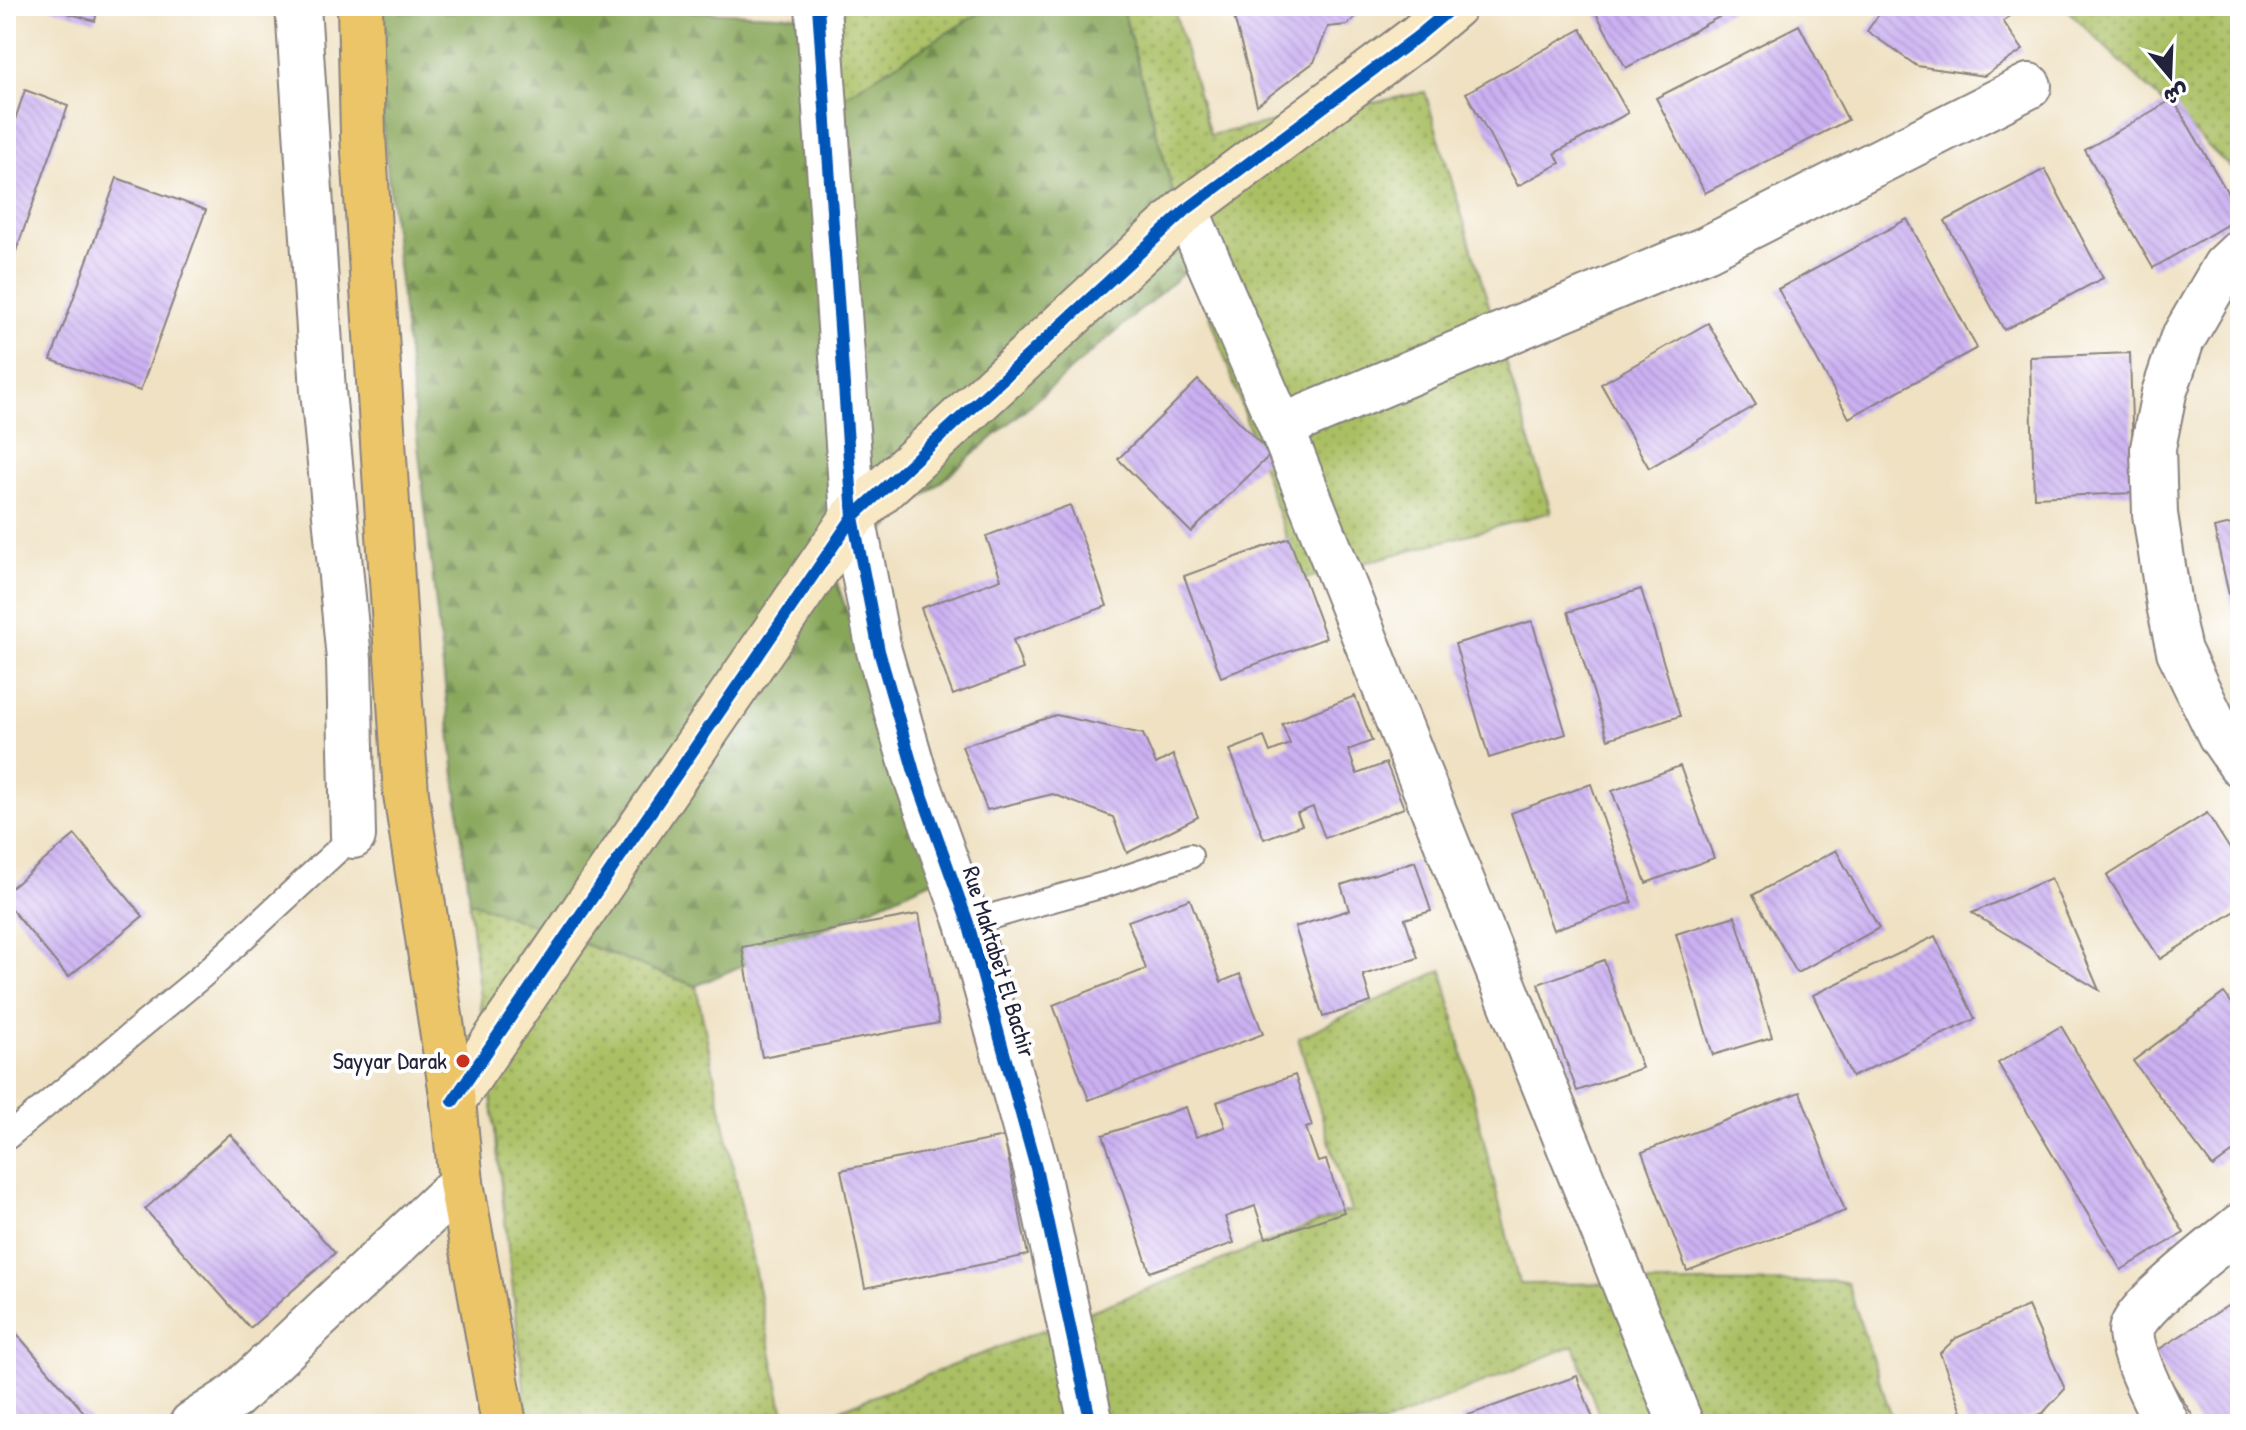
<svg xmlns="http://www.w3.org/2000/svg" width="2246" height="1430" font-family="'Patrick Hand','Playpen Sans Arabic',sans-serif">
  <defs>
    <pattern id="grass-dots" width="8" height="8" patternUnits="userSpaceOnUse" patternTransform="scale(2)"><rect width="8" height="8" fill="#aabf63"/><path d="M2 2h.1M6 6h.1" fill="none" stroke="#8a9b53" stroke-width="1.8" stroke-linecap="round"/></pattern>
    <pattern id="forest-firs" width="22" height="20" patternUnits="userSpaceOnUse" patternTransform="scale(2)"><rect width="22" height="20" fill="#87a659"/><path d="M5 1l3.5 6h-7zM16 11l3.5 6h-7z" fill="#6e874b"/></pattern>
    <pattern id="building-back-hatch" width="6" height="6" patternUnits="userSpaceOnUse" patternTransform="scale(2)"><rect width="6" height="6" fill="#cbb0f1"/><path d="M-1 5l2 2M0 0l6 6M5-1l2 2" fill="none" stroke="#ae97d0"/></pattern>
  </defs>
  <rect width="100%" height="100%" fill="#fff"/>
  <filter id="ink" filterUnits="userSpaceOnUse"><feTurbulence type="fractalNoise" baseFrequency=".0125" numOctaves="2"/><feDisplacementMap in="SourceGraphic" scale="16" xChannelSelector="R" yChannelSelector="G"/><feConvolveMatrix kernelMatrix="1 2 1 2 8 2 1 2 1" color-interpolation-filters="sRGB"/></filter>
  <filter id="wash" filterUnits="userSpaceOnUse"><feTurbulence type="fractalNoise" baseFrequency=".006" numOctaves="4" result="noise"/><feDisplacementMap in="SourceGraphic" scale="32" xChannelSelector="R" yChannelSelector="G"/><feGaussianBlur stdDeviation="1.8" result="paint"/><feColorMatrix in="noise" values="0 0 0 0 0 0 0 0 0 0 0 0 0 0 0 0 0 1.4 0 .05"/><feComposite in="paint" operator="in"/></filter>
  <g filter="url(#wash)">
    <rect width="100%" height="100%" fill="#efe1c2"/>
    <g fill="url(#grass-dots)" stroke="#66704f" stroke-width="2">
      <path d="M803,6H991L802,122Z"/>
      <path d="M1122,6H1173L1210,135L1425,92L1551,512L1301,580L1193,265Z"/>
      <path d="M2063,6H2240V177Z"/>
      <path d="M469,901L696,986L786,1424H528Z"/>
      <path d="M1442,970L1519,1284L1847,1282L1894,1424H1602L1574,1345L1383,1424H803L1344,1212H1351L1298,1038Z"/>
    </g>
    <path fill="url(#forest-firs)" stroke="#54644a" stroke-width="2" d="M369,6H552L803,16V121L991,6H1122L1193,265L834,574L938,878L696,986L469,901Z"/>
    <g id="blocks">
      <g fill="url(#building-back-hatch)">
        <path d="M43,6H98L95,21Z"/>
        <path d="M1233,6H1367L1347,25L1328,27L1314,62L1257,105L1234,17Z"/>
        <path d="M1592,6H1739L1626,68Z"/>
        <path d="M1885,6H2025L2003,21L2023,50L1984,76L1917,66L1867,31Z"/>
        <path d="M1799,25L1848,120L1705,193L1656,98Z"/>
        <path d="M1581,29L1628,113L1555,153L1560,163L1518,186L1466,93Z"/>
        <path d="M25,90L68,106L6,279V146Z"/>
        <path d="M2173,99L2240,214V217L2153,268L2085,150Z"/>
        <path d="M2045,169L2103,278L2004,330L1945,221Z"/>
        <path d="M117,178L206,210L140,391L51,360Z"/>
        <path d="M1907,219L1977,348L1849,418L1778,289Z"/>
        <path d="M1708,323L1756,405L1649,468L1601,384Z"/>
        <path d="M2130,353L2134,493L2034,497L2030,357Z"/>
        <path d="M1198,380L1271,454L1191,532L1118,459Z"/>
        <path d="M1070,505L1107,606L1013,640L1023,669L953,695L921,608L1001,579L986,536Z"/>
        <path d="M2240,522V639L2239,640L2214,528Z"/>
        <path d="M1289,538L1326,638L1221,677L1184,576Z"/>
        <path d="M1641,589L1680,716L1608,739L1568,612Z"/>
        <path d="M1532,621L1566,734L1489,758L1455,644Z"/>
        <path d="M1355,696L1372,741L1348,750L1357,774L1386,763L1404,808L1325,838L1313,807L1297,813L1302,825L1264,839L1230,750L1264,737L1270,752L1290,744L1282,724Z"/>
        <path d="M1056,715L1143,734L1156,764L1173,755L1198,817L1127,853L1113,817L1053,794L987,810L962,746Z"/>
        <path d="M1680,766L1714,858L1646,883L1612,791Z"/>
        <path d="M1591,784L1632,902L1553,930L1511,813Z"/>
        <path d="M2207,813L2240,865V908L2160,959L2107,876Z"/>
        <path d="M75,835L143,916L68,977L6,903V892Z"/>
        <path d="M1836,850L1879,928L1797,973L1753,895Z"/>
        <path d="M1415,861L1431,911L1405,919L1418,958L1363,975L1371,1002L1323,1017L1295,927L1349,910L1341,885Z"/>
        <path d="M2051,878L2099,990L1972,913Z"/>
        <path d="M1190,899L1221,982L1240,974L1263,1034L1089,1100L1053,1005L1146,969L1128,921Z"/>
        <path d="M919,914L939,1023L762,1057L742,947Z"/>
        <path d="M1735,916L1772,1037L1713,1055L1676,934Z"/>
        <path d="M1935,936L1975,1019L1852,1077L1813,995Z"/>
        <path d="M1604,960L1642,1068L1577,1091L1538,984Z"/>
        <path d="M2224,993L2240,1014V1147L2213,1167L2133,1061Z"/>
        <path d="M2061,1026L2184,1233L2121,1270L1998,1063Z"/>
        <path d="M1295,1075L1312,1126L1306,1128L1318,1162L1326,1160L1344,1212L1266,1238L1255,1206L1225,1217L1234,1243L1150,1272L1103,1135L1186,1107L1196,1137L1225,1127L1217,1102Z"/>
        <path d="M1800,1092L1845,1211L1687,1271L1642,1152Z"/>
        <path d="M230,1134L335,1253L250,1328L145,1209Z"/>
        <path d="M1004,1137L1028,1255L865,1288L841,1170Z"/>
        <path d="M2240,1298V1424H2198L2153,1353Z"/>
        <path d="M2028,1306L2065,1389L2043,1413L2014,1424H1967L1940,1353L1956,1338Z"/>
        <path d="M6,1321L94,1424H6Z"/>
        <path d="M1577,1376L1595,1424H1462L1460,1418Z"/>
      </g>
    </g>
  </g>
  <g filter="url(#ink)">
    <use href="#blocks" fill-opacity="0" stroke="#88827e" stroke-width="2"/>
    <g fill="none" stroke-linecap="round" stroke-linejoin="round">
      <g stroke="#88827e" stroke-width="28">
        <g id="lane">
          <path d="M968,923L1107,884L1190,856"/>
          <path d="M6,1138L202,976L353,836"/>
        </g>
      </g>
      <g stroke="#88827e" stroke-width="48">
        <g id="street">
          <path d="M298,6L323,391L349,659L353,836"/>
          <path d="M818,6L853,517L879,651L914,772L968,923L1036,1168L1091,1424"/>
          <path d="M1186,210L1281,427L1443,834L1681,1424"/>
          <path d="M2240,252L2225,266L2182,340L2164,393L2153,448L2155,514L2169,605L2179,651L2220,735L2240,764"/>
          <path d="M1281,427L1706,249L2029,86"/>
          <path d="M192,1424L234,1397L461,1183"/>
          <path d="M2167,1424C2155,1400 2133,1359 2131,1332C2130,1311 2220,1243 2240,1226"/>
        </g>
      </g>
      <g stroke="#88827e" stroke-width="48">
        <path id="secondary" d="M453,1101L853,517L1186,210L1417,37L1454,6"/>
      </g>
      <g stroke="#88827e" stroke-width="48">
        <path id="primary" d="M360,6L363,136L406,794L453,1101L461,1183L504,1424"/>
      </g>
      <use href="#lane" stroke="#fff" stroke-width="24"/>
      <use href="#street" stroke="#fff" stroke-width="44"/>
      <use href="#secondary" stroke="#f8e8c3" stroke-width="44"/>
      <use href="#primary" stroke="#edc569" stroke-width="44"/>
      <g stroke="#fff" stroke-width="17">
        <g id="cycleway">
          <path d="M818,6L853,517L879,651L914,772L968,923L1036,1168L1091,1424"/>
          <path d="M453,1101L853,517L1186,210L1417,37L1454,6"/>
        </g>
      </g>
      <use href="#cycleway" stroke="#0057b8" stroke-width="12"/>
    </g>
  </g>
  <circle fill="#c8321e" stroke="#fff" stroke-width="3" cx="463" cy="1061" r="8"/>
  <g text-anchor="middle" stroke-width="8" stroke-linejoin="round" paint-order="stroke">
    <g font-size="24" fill="#22223b" stroke="#fff">
      <text transform="translate(999 962) rotate(73)" y="8">Rue Maktabet El Bachir</text>
    </g>
    <g font-size="24" fill="#22223b" stroke="#fff" text-anchor="end">
      <text x="447" y="1069">Sayyar Darak</text>
    </g>
  </g>
  <rect width="2246" height="1430" fill="none" stroke="#fff" stroke-width="32"/>
  <g transform="translate(2170 76) rotate(161)" stroke="#ffffff" stroke-width="6" paint-order="stroke">
  <path d="M0-6L14 30L0 20L-14 30Z" fill="#22223b"/>
  <text y="-12" font-size="22" font-weight="bold" text-anchor="middle" fill="#22223b">ش</text>
  </g>
</svg>
